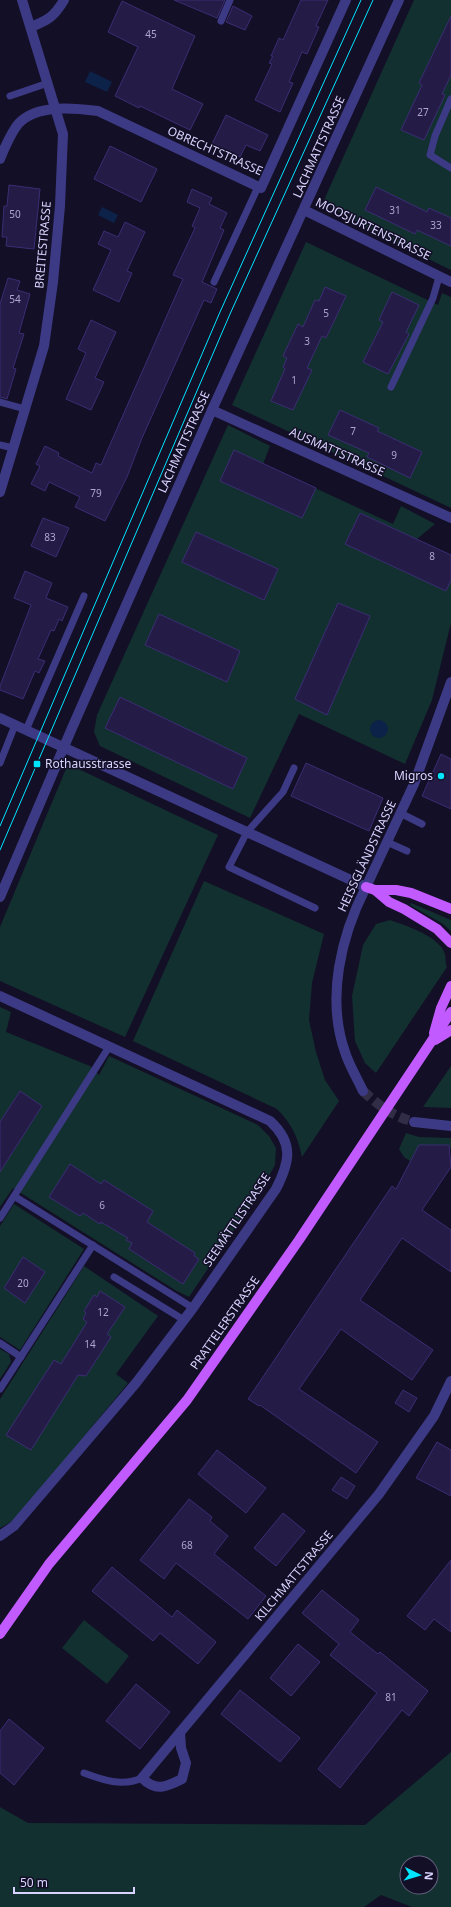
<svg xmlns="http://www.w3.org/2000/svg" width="451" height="1907" font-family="'Noto Sans',sans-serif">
  <rect width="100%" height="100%" fill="#130f26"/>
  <g fill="#12302f" fill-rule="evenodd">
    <path d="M414,0H451V270L377,234L331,207L324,200Z"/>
    <path d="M306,242L438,305L442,293L451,297V508L232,405Z"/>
    <path d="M228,425L270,446L263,464L393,524L401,506L435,524L417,539L451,556V623L432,700L405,764L299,714L250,818L100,746L94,732L97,715Z"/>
    <path d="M68,764L218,835L125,1037L0,981V927Z"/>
    <path d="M204,881L324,934L312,983L309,1020L316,1052L325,1080L339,1101L302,1157C298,1137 291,1123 277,1109L133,1041Z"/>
    <path d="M411,903L451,920V931L443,924L410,905Z"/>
    <path d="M390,920C407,926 439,936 445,954C446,958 445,963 447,967L376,1073L365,1063L355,1041L352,996L363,945L376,924Z"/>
    <path d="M0,1007L11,1012L6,1032L90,1066L99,1075L109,1056L258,1125L269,1136L276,1148L275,1165L262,1188L189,1297L175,1290L13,1188L0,1207Z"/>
    <path d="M451,1066V1108L423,1107Z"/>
    <path d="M406,1133L419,1137L451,1138V1150L449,1145H419L410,1161L404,1157L399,1149Z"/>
    <path d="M14,1204L84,1249L20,1350L0,1337V1226Z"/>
    <path d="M84,1266L158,1316L116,1374L128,1383L50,1478L11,1522L0,1528V1399Z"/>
    <path d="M0,1349L9,1354L11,1362L0,1379Z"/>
    <path d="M84,1620L129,1656L107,1684L62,1648Z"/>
    <path d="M451,1752V1907H412L381,1895L364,1907H0V1807L28,1823L365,1825ZM407,1863H431V1887H407Z"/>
  </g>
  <g fill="#0c2248">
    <path d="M90,71L112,82L107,92L85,82Z"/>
    <path d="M102,207L118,215L114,223L98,215Z"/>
    <circle cx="379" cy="729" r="9"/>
  </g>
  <g fill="#241b47" stroke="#3b2d73">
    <path d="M174,0H225L217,18Z"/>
    <path d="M301,0H328L316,26L319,27L307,54L302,52L289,82L293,83L280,112L255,100L272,64L269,63L273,56H271L279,38L283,40Z"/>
    <path d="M122,1L195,36L172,89L203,104L190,130L140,106L139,108L115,96L138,47L108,32Z"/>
    <path d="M233,6L252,16L245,30L226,22Z"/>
    <path d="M451,16V75L442,94L445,95L424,140L401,130L422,85L419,83Z"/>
    <path d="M226,115L268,135L260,151L246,145L240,157L212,144Z"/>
    <path d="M110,146L157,169L141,202L94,179Z"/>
    <path d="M9,185L40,189L34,249L6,246L7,237H2L4,206H7Z"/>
    <path d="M376,187L427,212L429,208L451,218V246L417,230L415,234L365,210Z"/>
    <path d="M192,189L212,198L209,204L227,213L220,228L224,230L202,282L217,289L211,303L204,300L142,438L127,477L105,521L75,507L80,497L49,482L45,491L31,484L40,466L36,464L45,446L59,453L58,456L92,473L96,463L101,465L183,279L173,275L195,228L192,226L200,208L187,202Z"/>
    <path d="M125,222L145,232L127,271L132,273L119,302L93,290L111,250L98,244L104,231L118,237Z"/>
    <path d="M8,278L20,281L17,290L30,294L19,333L24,334L13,368L16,369L7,399L0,397V304Z"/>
    <path d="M325,287L346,296L326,338L322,336L307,368L312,370L293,410L271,401L285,369L283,367L287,358L283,356L298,324L303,327L315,300L319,301Z"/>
    <path d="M392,292L419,305L406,332L409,334L388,374L363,362L383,322L379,320Z"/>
    <path d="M91,320L116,332L95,378L104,382L91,410L66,399L86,353L78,349Z"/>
    <path d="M340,410L379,428L377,431L422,452L410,478L367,457L369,453L328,435Z"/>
    <path d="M234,450L316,488L302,518L220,481Z"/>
    <path d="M360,513L451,555V580L446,591L345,544Z"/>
    <path d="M43,518L69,528L56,557L31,546Z"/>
    <path d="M196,532L278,569L264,600L182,562Z"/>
    <path d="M25,571L52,583L46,598L68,607L62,621L59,619L54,631L51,630L38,659L45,661L39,673L35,671L23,699L0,690V686L31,605L14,598Z"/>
    <path d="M338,603L370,616L327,715L295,699Z"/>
    <path d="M159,614L240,651L227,682L145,645Z"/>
    <path d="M120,697L247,758L233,789L105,728Z"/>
    <path d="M441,754L451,759V809L422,796Z"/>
    <path d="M306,763L383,798L369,831L291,796Z"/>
    <path d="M20,1091L42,1106L0,1172V1122Z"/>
    <path d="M419,1145H449L451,1167L422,1210L451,1230V1272L402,1238L360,1300L433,1350L412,1380L341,1329L299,1389L378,1442L356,1473L260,1405L259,1406L248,1399L392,1186L396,1189Z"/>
    <path d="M70,1164L101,1184L104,1180L153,1211L147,1222L195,1253L194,1256L199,1259L183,1284L129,1249L132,1243L126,1240L128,1238L101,1222L100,1224L83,1213L80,1216L49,1197Z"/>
    <path d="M23,1257L45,1272L25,1303L4,1288Z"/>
    <path d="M100,1291L125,1307L107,1334L111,1337L86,1376L78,1375L31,1450L6,1435L54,1360L61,1364L87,1322L83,1319L86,1313L84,1311L94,1295L97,1297Z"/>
    <path d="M403,1390L417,1398L409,1412L395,1403Z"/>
    <path d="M437,1442L451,1450V1496L416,1478Z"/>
    <path d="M217,1450L266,1488L246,1513L198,1474Z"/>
    <path d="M341,1477L355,1486L347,1499L332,1490Z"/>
    <path d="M189,1499L212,1517L210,1521L228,1536L214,1554L266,1596L248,1619L176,1563L164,1579L140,1560Z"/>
    <path d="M283,1513L305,1531L276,1566L254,1548Z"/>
    <path d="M451,1560V1632L434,1619L425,1630L407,1616Z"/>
    <path d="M112,1567L172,1617L177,1610L216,1642L198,1664L160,1633L153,1641L92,1591Z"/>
    <path d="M322,1590L359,1620L350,1632L378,1654L380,1652L428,1691L409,1716L402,1710L340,1788L318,1769L377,1693L330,1655L339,1644L302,1613Z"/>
    <path d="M298,1644L320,1662L291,1696L270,1678Z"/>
    <path d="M136,1684L170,1712L140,1749L106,1721Z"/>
    <path d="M240,1690L300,1738L280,1762L221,1714Z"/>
    <path d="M9,1719L44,1748L14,1785L0,1773V1731Z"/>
  </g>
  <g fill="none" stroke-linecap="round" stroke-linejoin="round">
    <path stroke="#312d47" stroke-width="10" stroke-dasharray="10 5" stroke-linecap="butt" d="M363,1091C379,1106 393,1116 414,1122"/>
    <g stroke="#3d3a85" stroke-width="7">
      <path d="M221,21L230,0"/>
      <path d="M10,96L48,83"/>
      <path d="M451,99L435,136L430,155L451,168"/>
      <path d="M214,282L258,187"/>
      <path d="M391,387L433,298L439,277"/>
      <path d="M0,402L25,409"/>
      <path d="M0,445L13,448"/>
      <path d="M26,730L84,596"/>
      <path d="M0,763L15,725"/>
      <path d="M294,768L283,792L247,832L229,867L315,908"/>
      <path d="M400,813L422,824"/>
      <path d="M387,842L407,851"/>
      <path d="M14,1196L193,1308"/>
      <path d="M0,1218L109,1047"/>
      <path d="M114,1277L184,1320"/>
      <path d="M0,1343L21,1357"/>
      <path d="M0,1389L93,1245"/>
      <path d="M84,1773C103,1780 122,1787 142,1778"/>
    </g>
    <g stroke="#3d3a85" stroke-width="10">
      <path d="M31,27C48,20 54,17 64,0"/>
      <path d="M0,159C5,147 11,132 19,123C38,104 74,108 98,111L261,188L346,0"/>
      <path d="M304,210L451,282"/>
      <path d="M212,410L451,518"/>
      <path d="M0,492L44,346L53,282L60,206L63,134L22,0"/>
      <path d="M0,718L366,887L414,784L451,682"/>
      <path d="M0,897L72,728L212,410L399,0"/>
      <path d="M0,996L270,1121C294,1143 290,1162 276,1189L193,1308L136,1383L14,1526L0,1536"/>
      <path d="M180,1732L181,1748L186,1763L182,1779C166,1787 156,1792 142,1778L379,1494L434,1416L451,1381"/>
    </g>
    <g stroke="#3d3a85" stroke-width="10">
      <path d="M363,1091C357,1078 349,1065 345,1052C326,998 341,936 366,887"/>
      <path d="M414,1122L451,1126"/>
    </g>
    <g stroke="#c25bff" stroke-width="10">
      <path d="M366,887L375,890L389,902L404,909L437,929L451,943"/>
      <path d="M375,890H396L411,893L451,909"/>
      <path d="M434,1033L441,1008L451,986"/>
      <path d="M435,1040L451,1030"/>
      <path d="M0,1634L49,1564L187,1400L299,1240L451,1012"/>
    </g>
    <g stroke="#00e5ff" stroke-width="1">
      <path d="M0,826L220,312L361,0"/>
      <path d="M0,850L230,314L373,0"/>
    </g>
  </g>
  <g fill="#00e5ff" stroke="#130f26" stroke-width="1.5">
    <rect x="33" y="760" width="8" height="8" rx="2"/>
    <circle cx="441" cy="776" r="4"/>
  </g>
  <g text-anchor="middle" stroke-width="3" stroke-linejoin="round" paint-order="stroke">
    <g font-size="10" fill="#aca6d1">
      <text x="151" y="38">45</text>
      <text x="423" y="116">27</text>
      <text x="395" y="214">31</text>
      <text x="15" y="218">50</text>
      <text x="436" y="229">33</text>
      <text x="15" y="303">54</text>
      <text x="326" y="317">5</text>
      <text x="307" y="345">3</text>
      <text x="294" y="384">1</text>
      <text x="353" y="435">7</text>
      <text x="394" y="459">9</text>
      <text x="96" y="497">79</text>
      <text x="50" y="541">83</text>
      <text x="432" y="560">8</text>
      <text x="102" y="1209">6</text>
      <text x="23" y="1287">20</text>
      <text x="103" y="1316">12</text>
      <text x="90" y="1348">14</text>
      <text x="187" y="1549">68</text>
      <text x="391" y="1701">81</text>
    </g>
    <g font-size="12" fill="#d9d4ff" stroke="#130f26">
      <text transform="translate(319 147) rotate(-66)" y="4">LACHMATTSTRASSE</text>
      <text transform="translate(215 151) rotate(24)" y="4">OBRECHTSTRASSE</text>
      <text transform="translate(373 229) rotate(26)" y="4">MOOSJURTENSTRASSE</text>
      <text transform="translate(43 245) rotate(-85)" y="4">BREITESTRASSE</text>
      <text transform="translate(184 442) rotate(-66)" y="4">LACHMATTSTRASSE</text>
      <text transform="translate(337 452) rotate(24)" y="4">AUSMATTSTRASSE</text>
      <text transform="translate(367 856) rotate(-65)" y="4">HEISSGLÄNDSTRASSE</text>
      <text transform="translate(237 1220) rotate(-56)" y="4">SEEMÄTTLISTRASSE</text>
      <text transform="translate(225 1323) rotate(-55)" y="4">PRATTELERSTRASSE</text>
      <text transform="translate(294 1576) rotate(-50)" y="4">KILCHMATTSTRASSE</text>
    </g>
    <g font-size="12" fill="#d9d4ff" stroke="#130f26" text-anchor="start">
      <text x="45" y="768">Rothausstrasse</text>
      <text x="433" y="780" text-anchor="end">Migros</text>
    </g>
  </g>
  <g transform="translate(419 1875) rotate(95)"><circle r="19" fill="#130f26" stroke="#625e7d"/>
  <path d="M0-3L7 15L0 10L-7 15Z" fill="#00e5ff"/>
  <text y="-6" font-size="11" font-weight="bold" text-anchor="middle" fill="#d9d4ff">N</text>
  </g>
  <path d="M14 1887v6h120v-6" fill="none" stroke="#d9d4ff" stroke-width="2"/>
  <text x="20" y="1887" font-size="12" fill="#d9d4ff" stroke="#130f26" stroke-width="3" paint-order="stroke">50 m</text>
</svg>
